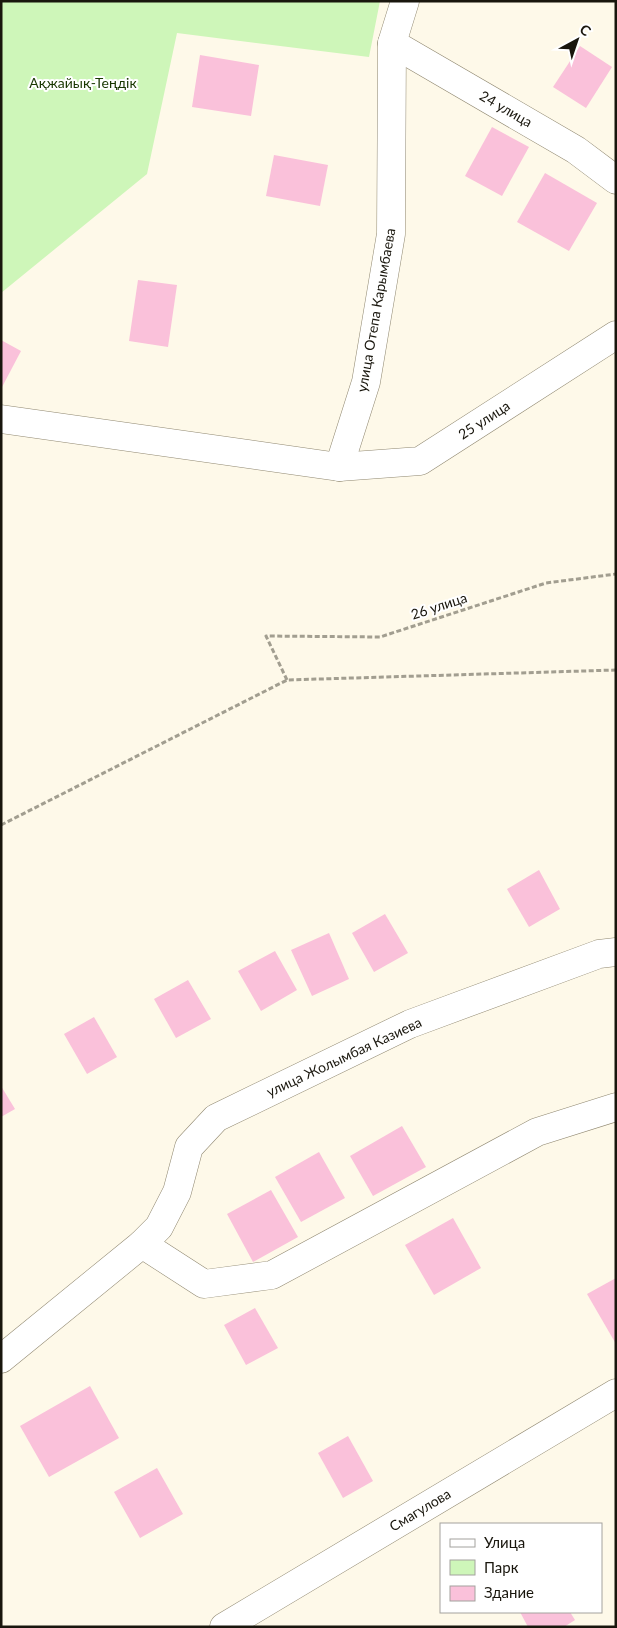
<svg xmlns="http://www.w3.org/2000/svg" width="617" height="1628" font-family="Lato,sans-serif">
  <rect width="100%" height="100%" fill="#fef9e9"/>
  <path fill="#cef6b9" d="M1,1H380L369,57L177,33L147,174L1,293Z"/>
  <g fill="#fac1da">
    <path d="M580,46L612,67L586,108L553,87Z"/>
    <path d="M200,55L259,65L251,116L192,107Z"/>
    <path d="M492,127L529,147L502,196L465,176Z"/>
    <path d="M274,155L328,165L320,206L266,196Z"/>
    <path d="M545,173L597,203L569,251L517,222Z"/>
    <path d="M138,280L177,285L168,347L129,341Z"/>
    <path d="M1,340L21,351L1,389Z"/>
    <path d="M539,870L560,909L529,927L507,889Z"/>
    <path d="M385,914L408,953L374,972L352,933Z"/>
    <path d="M329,933L349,979L312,996L291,950Z"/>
    <path d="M275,951L297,990L261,1011L238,971Z"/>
    <path d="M188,980L211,1019L176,1038L154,999Z"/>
    <path d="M94,1017L117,1057L87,1074L64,1034Z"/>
    <path d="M1,1086L15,1109L1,1117Z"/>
    <path d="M402,1126L426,1167L373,1196L350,1156Z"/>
    <path d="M319,1152L345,1198L301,1222L275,1177Z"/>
    <path d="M271,1190L298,1237L253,1262L227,1214Z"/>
    <path d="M453,1218L481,1268L434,1295L405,1245Z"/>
    <path d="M616,1278V1344L587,1294Z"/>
    <path d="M255,1308L278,1348L246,1365L224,1325Z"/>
    <path d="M90,1386L119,1438L49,1477L20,1426Z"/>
    <path d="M348,1436L373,1481L343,1498L318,1453Z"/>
    <path d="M157,1468L183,1514L140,1538L114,1492Z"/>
    <path d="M520,1612H570L575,1620L564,1627H528Z"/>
  </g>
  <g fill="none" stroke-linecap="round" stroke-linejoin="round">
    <g stroke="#908871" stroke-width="29">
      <g id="street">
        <path d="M392,43L576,150L616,180"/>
        <path d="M1,419L339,467L420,461L616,335"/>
        <path d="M339,467L366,382L391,234L392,43L405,1"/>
        <path d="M142,1244L159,1227L177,1192L189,1147L216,1118L410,1024L599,954L616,952"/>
        <path d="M1,1359L142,1244L204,1284L272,1275L537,1132L616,1107"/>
        <path d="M224,1627L616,1393"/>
      </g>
    </g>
    <g stroke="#a29e90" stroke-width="3" stroke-dasharray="5 2.5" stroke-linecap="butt">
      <path d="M287,680L266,636L380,637L546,583L616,574"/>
      <path d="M1,825L287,680L616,670"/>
    </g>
    <use href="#street" stroke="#fff" stroke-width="28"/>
  </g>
  <g text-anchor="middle" stroke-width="4" stroke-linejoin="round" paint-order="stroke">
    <g font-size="14" fill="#183700" stroke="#fff">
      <text x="83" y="88">Ақжайық-Теңдік</text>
    </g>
    <g font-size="14" fill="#19160d" stroke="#fff">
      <text transform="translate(506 109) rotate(30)" y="5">24 улица</text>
      <text transform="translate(376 310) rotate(-80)" y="5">улица Отепа Карымбаева</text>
      <text transform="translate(484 420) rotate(-33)" y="5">25 улица</text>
      <text transform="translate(439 606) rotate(-18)" y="5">26 улица</text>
      <text transform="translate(344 1057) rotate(-25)" y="5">улица Жолымбая Казиева</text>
      <text transform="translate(420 1510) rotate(-31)" y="5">Смагулова</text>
    </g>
  </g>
  <rect width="617" height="1628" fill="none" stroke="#19160d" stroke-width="5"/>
  <rect x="440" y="1523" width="162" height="90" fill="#ffffff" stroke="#a3a29e"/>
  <rect x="450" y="1539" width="25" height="8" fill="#ffffff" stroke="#a3a29e"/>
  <text x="484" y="1548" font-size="15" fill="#19160d">Улица</text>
  <rect x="450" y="1560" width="25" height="15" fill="#cef6b9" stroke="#a3a29e"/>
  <text x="484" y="1573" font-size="15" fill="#19160d">Парк</text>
  <rect x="450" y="1586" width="25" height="15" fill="#fac1da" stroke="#a3a29e"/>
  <text x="484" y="1598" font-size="15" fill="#19160d">Здание</text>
  <g transform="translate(577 40) rotate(40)" stroke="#ffffff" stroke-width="4" paint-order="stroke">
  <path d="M0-4L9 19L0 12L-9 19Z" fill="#19160d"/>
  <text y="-8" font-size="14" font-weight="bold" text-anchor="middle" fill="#19160d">С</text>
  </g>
</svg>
